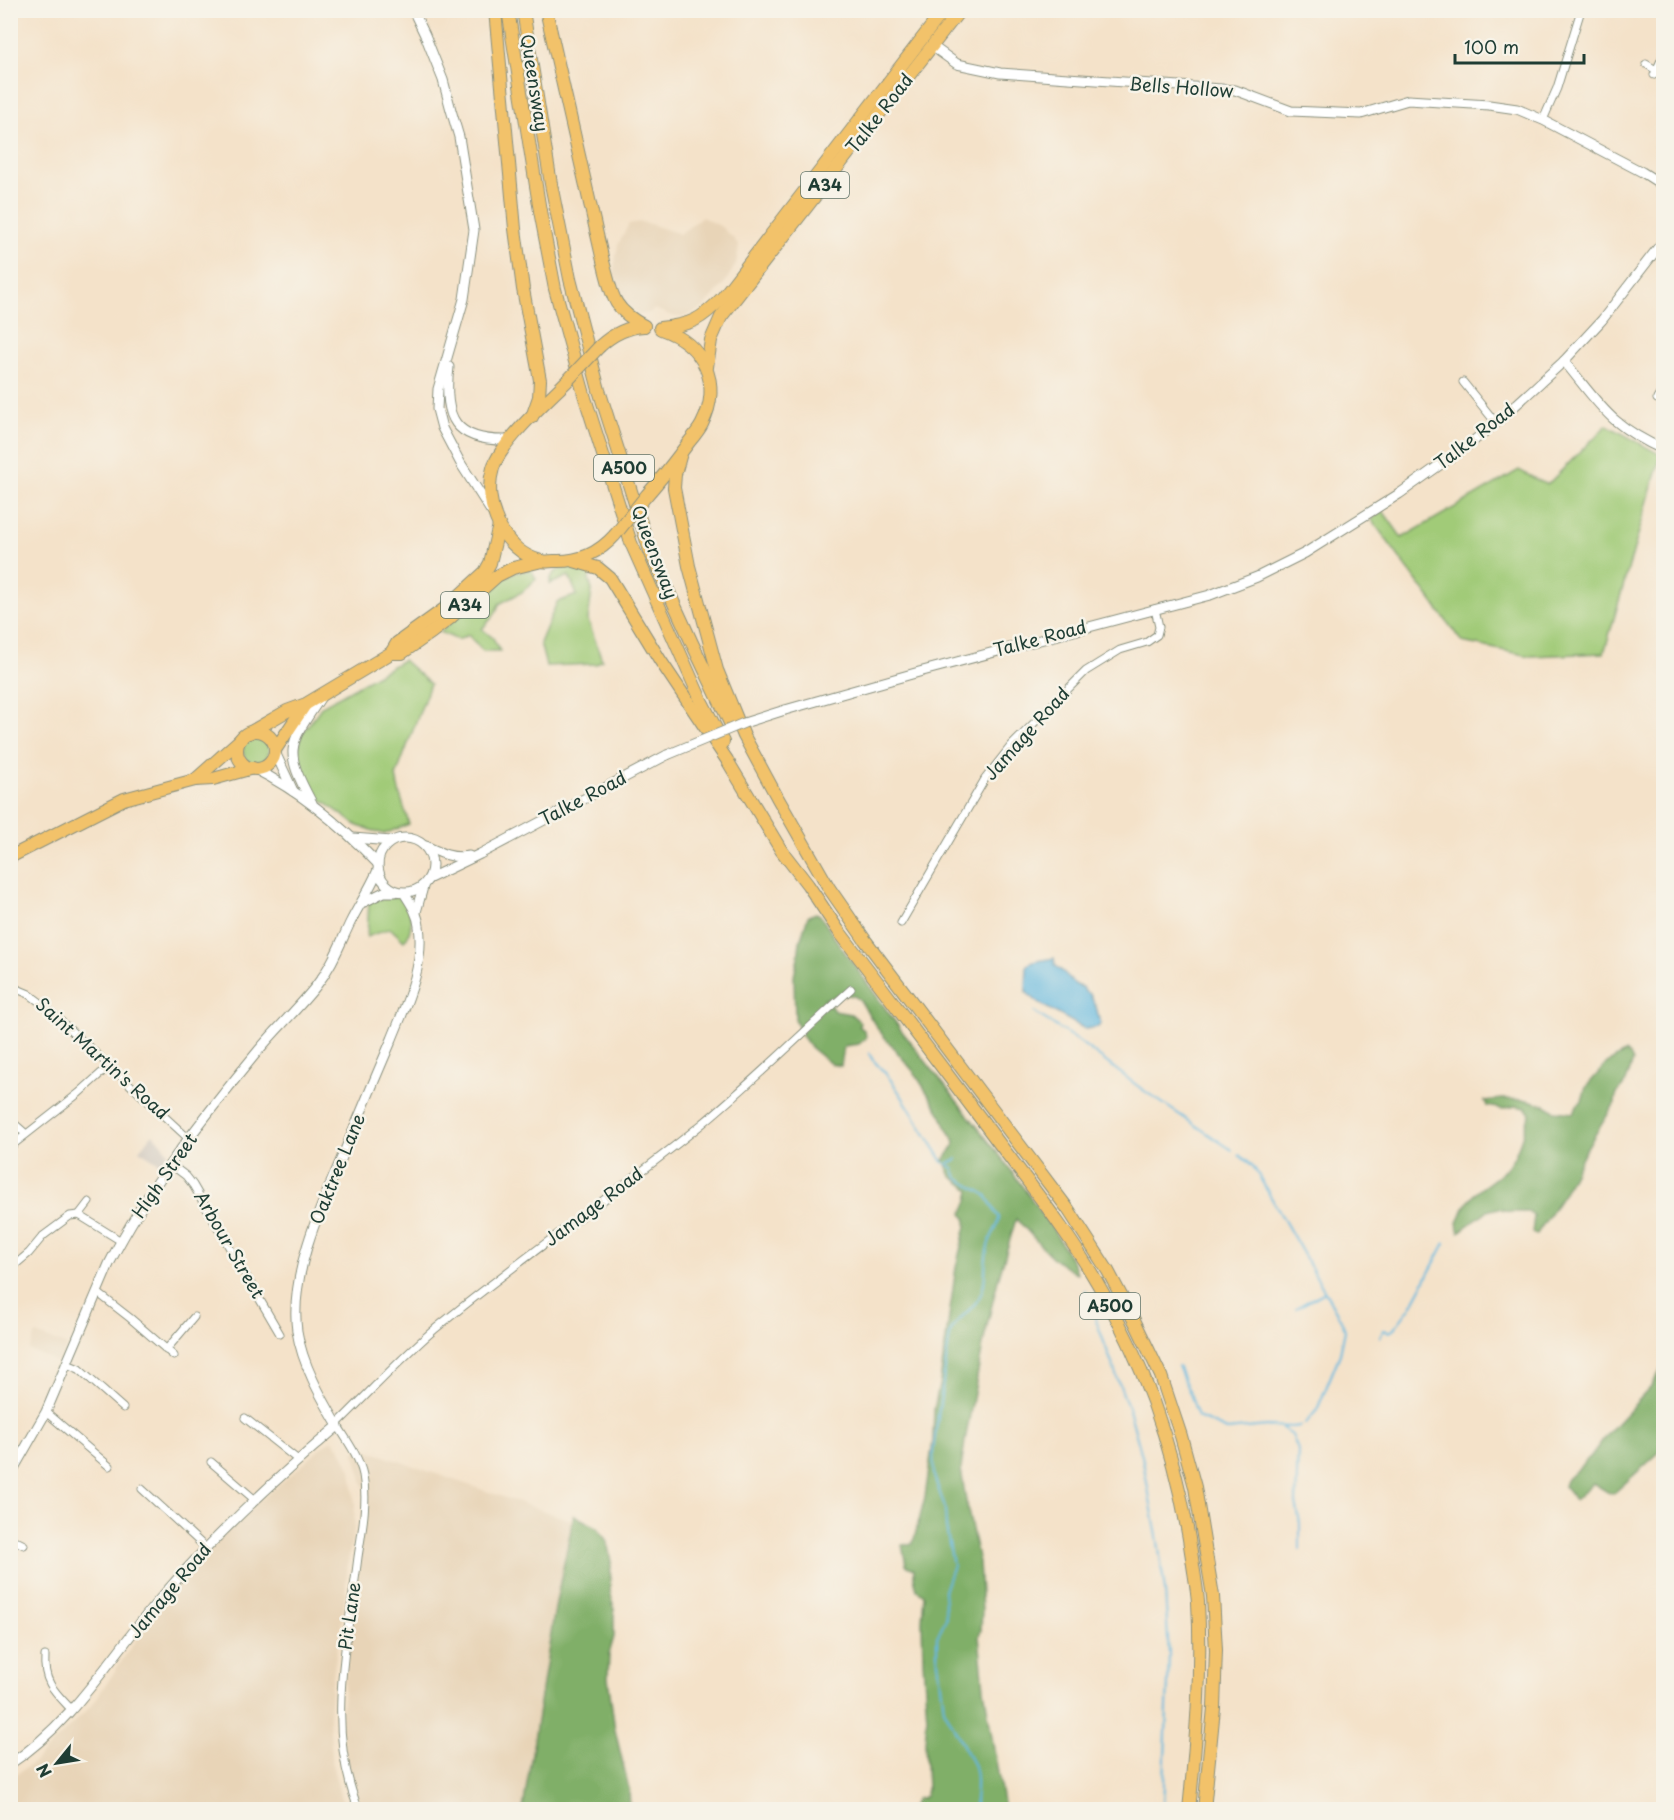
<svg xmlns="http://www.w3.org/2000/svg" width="1674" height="1820" font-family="'Playpen Sans',sans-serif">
  <rect width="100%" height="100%" fill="#f7f3e8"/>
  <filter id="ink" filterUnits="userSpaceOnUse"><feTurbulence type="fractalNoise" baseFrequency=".0167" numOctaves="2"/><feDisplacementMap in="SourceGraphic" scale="12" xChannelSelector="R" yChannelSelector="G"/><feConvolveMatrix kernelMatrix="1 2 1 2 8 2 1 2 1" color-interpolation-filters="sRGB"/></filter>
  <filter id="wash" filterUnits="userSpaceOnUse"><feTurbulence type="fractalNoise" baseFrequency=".008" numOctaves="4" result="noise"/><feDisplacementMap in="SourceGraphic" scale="24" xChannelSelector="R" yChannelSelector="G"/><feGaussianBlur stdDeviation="1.35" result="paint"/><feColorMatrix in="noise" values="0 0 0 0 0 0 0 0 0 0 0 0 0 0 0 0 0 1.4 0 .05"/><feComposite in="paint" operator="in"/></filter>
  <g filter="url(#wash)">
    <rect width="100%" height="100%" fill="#f4e2c9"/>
    <g fill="#e8d4b7">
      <path d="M702,217L720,226L733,238L739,246L736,264L724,284L703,308L682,318L672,316L655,309L649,313L639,315L630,308L621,299L612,280L618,245L629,224L641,222L650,224L680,234Z"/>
      <path d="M36,1334L68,1346L60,1363L29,1350Z"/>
      <path d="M333,1440L341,1450L351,1470L355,1506L354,1530L348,1561L344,1608L331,1688L329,1718L333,1768L341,1798L347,1809L11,1810V1778L33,1763L93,1704L137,1638L174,1590L208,1551L261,1500L307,1461L320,1448Z"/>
      <path d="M364,1449L573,1521L556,1602L523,1809H359L340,1729L365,1490L354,1452Z"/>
    </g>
    <path fill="#cbc2b8" d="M153,1134L168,1152L161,1164L139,1150Z"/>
    <g fill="#a1cb78" stroke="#608456" stroke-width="1.5">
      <path d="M1607,425L1661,455L1604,653L1530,656L1462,642L1371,519L1383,511L1402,538L1519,470L1547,485Z"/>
      <path d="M575,565L591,568L589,580L592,590L588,620L602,660L596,664L546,666L540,643L557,602L577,595L569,576L550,584C551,569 563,568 575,565Z"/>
      <path d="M531,570L536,579L522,592L499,604L495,614L482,629L493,638L500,651H483L468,635L458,640L440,632L494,584L512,573Z"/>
      <path d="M403,660L430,684L396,776L399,791L409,824L384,834L358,826L319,798L302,772L297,757L301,735L322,706Z"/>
      <circle cx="256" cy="750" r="13"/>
      <path d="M397,896L407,903C411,916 414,930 404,941L390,928L367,937L369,901Z"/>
    </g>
    <g fill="#80af68" stroke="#50764e" stroke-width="1.5">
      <path d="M816,913L820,915L836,940L901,1030L1005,1162L1052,1228L1074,1264L1077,1273C1051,1263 1035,1237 1016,1219L998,1280L985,1334L965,1441L961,1469L966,1501L979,1562L982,1610L981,1630L979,1636L984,1689L1004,1809H911L916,1799L925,1797L927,1789L925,1742L927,1719L923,1661L922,1620L924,1595L917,1590L914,1577V1569L906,1565L902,1545L913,1543L925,1497L933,1441L934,1409L940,1382L956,1267L966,1226V1218L962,1214L968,1201L970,1190L951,1176L944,1160L954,1146L955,1141L948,1131L942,1116L914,1072L877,1028L860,1000L854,996L843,994L824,999L828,1002L834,1011L851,1014L860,1022L859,1026L865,1031L866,1038L859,1044L844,1046L841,1066L831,1064L811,1048L801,1034L795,1019L794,976L798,958L800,941L808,916Z"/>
      <path d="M1626,1052L1630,1055L1633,1061L1626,1082L1616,1095L1615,1103L1586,1149L1563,1194L1537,1234L1532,1233L1534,1216L1528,1212H1510L1499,1208L1487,1211L1459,1232C1456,1226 1458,1221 1461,1215C1472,1185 1497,1184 1511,1162C1521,1147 1523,1130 1530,1114L1526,1108L1516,1106L1502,1109L1487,1106L1485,1101L1502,1099L1528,1100L1545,1105L1555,1111L1574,1113L1577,1105L1582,1101L1586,1087L1607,1063Z"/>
      <path d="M1663,1365V1449L1614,1493H1609L1593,1483L1575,1500L1564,1486L1566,1480L1591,1456L1608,1433L1651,1387Z"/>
      <path d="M574,1515L598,1528L607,1541L611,1562L610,1590L614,1609V1637L609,1654L608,1678L615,1730L629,1789L630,1809H523L556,1602Z"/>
    </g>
    <path fill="#63b8df" stroke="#417a8a" stroke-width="1.5" d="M1054,958L1055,965C1059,969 1064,972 1067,976C1072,982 1075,986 1083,987L1085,992L1090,994C1092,1001 1096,1004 1097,1010C1098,1015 1098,1018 1101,1023L1098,1027L1085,1029L1040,1004L1026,992L1027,965C1036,959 1044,961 1054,958Z"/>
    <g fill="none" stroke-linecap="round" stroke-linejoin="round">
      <g stroke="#63b8df" stroke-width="2">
        <path d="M1034,1012L1077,1040L1143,1090L1232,1150"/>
        <path d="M869,1053L872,1059L888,1076L901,1095L943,1162L953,1168L957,1178L986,1195L996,1213L999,1217C999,1227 992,1233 989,1243C982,1261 989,1280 979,1298C971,1312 955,1319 950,1334L933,1451L934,1476L945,1508L946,1527L953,1565L944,1591L946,1618L937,1637V1654L944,1709L974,1766C979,1783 974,1793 975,1810"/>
        <path d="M1239,1155L1253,1166L1260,1178L1341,1320L1345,1330L1340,1354L1317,1410L1305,1424"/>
        <path d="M949,1163L957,1159"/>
        <path d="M1085,1290L1130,1413L1142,1456L1158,1542L1165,1591L1169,1655L1163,1810"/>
        <path d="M1296,1308L1325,1292"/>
        <path d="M1380,1337L1384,1330L1389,1332L1393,1330L1410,1308L1445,1243"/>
        <path d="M1178,1366L1191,1396L1198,1417L1227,1430L1267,1426L1293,1427L1300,1426"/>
        <path d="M1282,1428L1292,1435L1298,1450L1296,1503L1300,1523V1550"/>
      </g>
    </g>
  </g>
  <g filter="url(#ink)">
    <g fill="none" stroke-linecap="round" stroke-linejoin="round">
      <g stroke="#8a907e" stroke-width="9">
        <g id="minor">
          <path d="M1663,10L1664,11"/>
          <path d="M1646,64L1656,70"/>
          <path d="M1654,75L1664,54"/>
          <path d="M1543,120L1557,88L1581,10"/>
          <path d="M1463,382L1496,423"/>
          <path d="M1657,399L1664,388"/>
          <path d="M901,923L985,779L1011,746L1086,671L1120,650L1147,642L1157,635L1159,627L1155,609"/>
          <path d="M10,986L29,994L41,1003L189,1139"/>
          <path d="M10,1120L26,1134"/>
          <path d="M10,1147L79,1093L109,1066"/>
          <path d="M170,1164L186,1176L193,1185L280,1334"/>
          <path d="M79,1215L89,1202"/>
          <path d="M10,1269L29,1253L43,1236L70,1216L79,1215L121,1241"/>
          <path d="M98,1293L130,1318L174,1356"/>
          <path d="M166,1350L194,1317"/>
          <path d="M67,1364L79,1369L123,1408"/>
          <path d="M46,1412L109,1466"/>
          <path d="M245,1418L298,1460"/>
          <path d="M337,1424C369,1393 402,1357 435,1329C522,1257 615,1195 702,1124C754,1081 801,1034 851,989"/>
          <path d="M338,1426C348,1442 359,1457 363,1475C368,1501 362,1531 358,1557C348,1641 324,1728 359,1810"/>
          <path d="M211,1462L254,1499"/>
          <path d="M142,1489L205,1547"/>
          <path d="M10,1538L24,1545"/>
          <path d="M45,1656C43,1682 55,1692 71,1709"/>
        </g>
      </g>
      <g stroke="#8a907e" stroke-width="11">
        <g id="tertiary">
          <path d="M413,10L425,35L443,80L451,110L459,137L474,230L464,299L438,389L437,409L442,428L461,464L491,511"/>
          <path d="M932,46L957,64L1000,73L1235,90L1291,111L1361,114L1408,100L1489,105L1517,109L1543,120L1642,172L1664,186"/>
          <path d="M1564,361C1581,381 1596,404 1616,421C1630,433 1647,442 1664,450"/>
          <path d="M449,367C443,418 454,442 510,440"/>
          <path d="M785,710L919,672L1210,595L1257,577L1305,553L1399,494L1472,442L1496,423L1564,361L1602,320L1664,240"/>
          <path d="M275,752L293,791"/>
          <path d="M255,769C301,792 342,826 378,864"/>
          <path d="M312,803C283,749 288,746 321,697"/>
          <circle cx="405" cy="865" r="27"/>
          <path d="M353,838L391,841"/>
          <path d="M426,846C440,853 453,859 469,856"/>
          <path d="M430,878L480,854L667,755"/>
          <path d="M364,902L384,892H395"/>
          <path d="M416,912L423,887"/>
          <path d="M10,1475L46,1412L109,1264C148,1187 203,1118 258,1051C276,1029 298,1009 316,986C332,966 339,946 350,923C359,905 370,889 378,870"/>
          <path d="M10,1764C73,1723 111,1656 159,1600C214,1536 274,1480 338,1426C321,1397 302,1364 297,1331C289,1273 323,1201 346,1148C361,1112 376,1076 392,1039C406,1004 425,966 419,926C418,914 411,904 404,893"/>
        </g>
      </g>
      <g stroke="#8a907e" stroke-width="14">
        <g id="trunk">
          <path d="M495,10L515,229L523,289L540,380L539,397L532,417"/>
          <path d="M508,10L540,211L555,289L585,398L631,543L701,700L723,742"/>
          <path d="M523,10L551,184L570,279L599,390L650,551L692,643L730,723"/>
          <path d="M546,10L603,261C612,294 611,308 644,326"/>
          <path d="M660,328C691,325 701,320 723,297L944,10"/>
          <path d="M600,346C613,334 627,327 644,326"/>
          <path d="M707,367L711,340L721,317L960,10"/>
          <path d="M567,381C547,401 501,442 493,468C482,504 503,551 541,561C545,562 550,561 554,561C579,562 598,554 615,535"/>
          <path d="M681,453L675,474L674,488L689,566L717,670L744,736L777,797L829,888L865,940L1068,1209L1108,1271L1135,1322L1161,1376L1181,1436L1195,1487L1213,1596L1216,1650L1214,1708L1204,1810"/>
          <path d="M646,496C661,479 675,461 689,442C694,436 699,430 702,424C723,382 703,344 661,329"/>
          <path d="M574,561L598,568L610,578L660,660L727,760L781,850L808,885L838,930C887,994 935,1058 984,1123C1023,1176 1065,1227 1098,1284C1147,1368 1178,1462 1192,1558C1194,1573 1197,1588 1198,1602C1202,1672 1196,1741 1189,1810"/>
          <path d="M391,653L397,643L447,607L485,572L490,563L499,525"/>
          <circle cx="256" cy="750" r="19"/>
          <path d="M249,733L287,711L306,704L391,653H402L432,632L449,619L497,576L513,568L542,561"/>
          <path d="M275,750L305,705"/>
          <path d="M195,780L241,739"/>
          <path d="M10,857L124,799L195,780L213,779L253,768"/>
        </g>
      </g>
      <use href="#minor" stroke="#fff" stroke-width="7"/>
      <use href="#tertiary" stroke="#fff" stroke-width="9"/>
      <use href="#trunk" stroke="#f2c26a" stroke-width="12"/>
      <g stroke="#8a907e" stroke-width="11" stroke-linecap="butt">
        <path id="tertiary-bridge" d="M667,755L744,723L785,710"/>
      </g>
      <g stroke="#8a907e" stroke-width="14" stroke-linecap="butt">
        <g id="trunk-bridge">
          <path d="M567,381L600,346"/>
          <path d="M615,535L646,496"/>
        </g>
      </g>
      <use href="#tertiary-bridge" stroke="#fff" stroke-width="9"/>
      <use href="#trunk-bridge" stroke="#f2c26a" stroke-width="12"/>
    </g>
  </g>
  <g text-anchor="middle" stroke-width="5" stroke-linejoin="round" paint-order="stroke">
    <g fill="#f7f3e8" stroke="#60746a" stroke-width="1.5">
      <rect x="801" y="172" width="48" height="26" rx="4.5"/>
      <rect x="594" y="455" width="60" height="26" rx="4.5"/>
      <rect x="441" y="592" width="48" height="26" rx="4.5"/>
      <rect x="1080" y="1293" width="60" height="26" rx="4.5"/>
    </g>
    <g font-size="16" font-weight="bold" fill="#1f3d34">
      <text x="825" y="191">A34</text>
      <text x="624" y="474">A500</text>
      <text x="465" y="611">A34</text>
      <text x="1110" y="1312">A500</text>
    </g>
    <g font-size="18" fill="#1f3d34" stroke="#f7f3e8">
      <text transform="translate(534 83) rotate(81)" y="6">Queensway</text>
      <text transform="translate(1181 88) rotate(4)" y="6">Bells Hollow</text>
      <text transform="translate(880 114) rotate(-52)" y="6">Talke Road</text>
      <text transform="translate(1475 437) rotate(-38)" y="6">Talke Road</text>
      <text transform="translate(654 552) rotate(69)" y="6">Queensway</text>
      <text transform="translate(1040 639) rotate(-15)" y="6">Talke Road</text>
      <text transform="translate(1027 734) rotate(-48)" y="6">Jamage Road</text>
      <text transform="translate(583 799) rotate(-28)" y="6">Talke Road</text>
      <text transform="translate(102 1059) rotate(42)" y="6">Saint Martin's Road</text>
      <text transform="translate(338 1169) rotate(-68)" y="6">Oaktree Lane</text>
      <text transform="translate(165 1176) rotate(-55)" y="6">High Street</text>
      <text transform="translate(594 1207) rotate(-37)" y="6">Jamage Road</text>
      <text transform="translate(229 1245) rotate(60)" y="6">Arbour Street</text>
      <text transform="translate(170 1591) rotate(-50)" y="6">Jamage Road</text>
      <text transform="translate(350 1616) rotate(-82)" y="6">Pit Lane</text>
    </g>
  </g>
  <rect width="1674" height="1820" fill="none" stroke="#f7f3e8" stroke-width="36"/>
  <g transform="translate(57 1763) rotate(240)" stroke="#f7f3e8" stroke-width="4.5" paint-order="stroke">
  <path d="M0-4.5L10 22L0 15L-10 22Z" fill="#1f3d34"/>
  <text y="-9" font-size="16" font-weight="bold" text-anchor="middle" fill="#1f3d34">N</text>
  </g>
  <path d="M1455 54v9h129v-9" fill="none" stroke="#1f3d34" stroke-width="3"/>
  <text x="1464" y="54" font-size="18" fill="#1f3d34" stroke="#f7f3e8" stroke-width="4.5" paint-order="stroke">100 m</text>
</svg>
